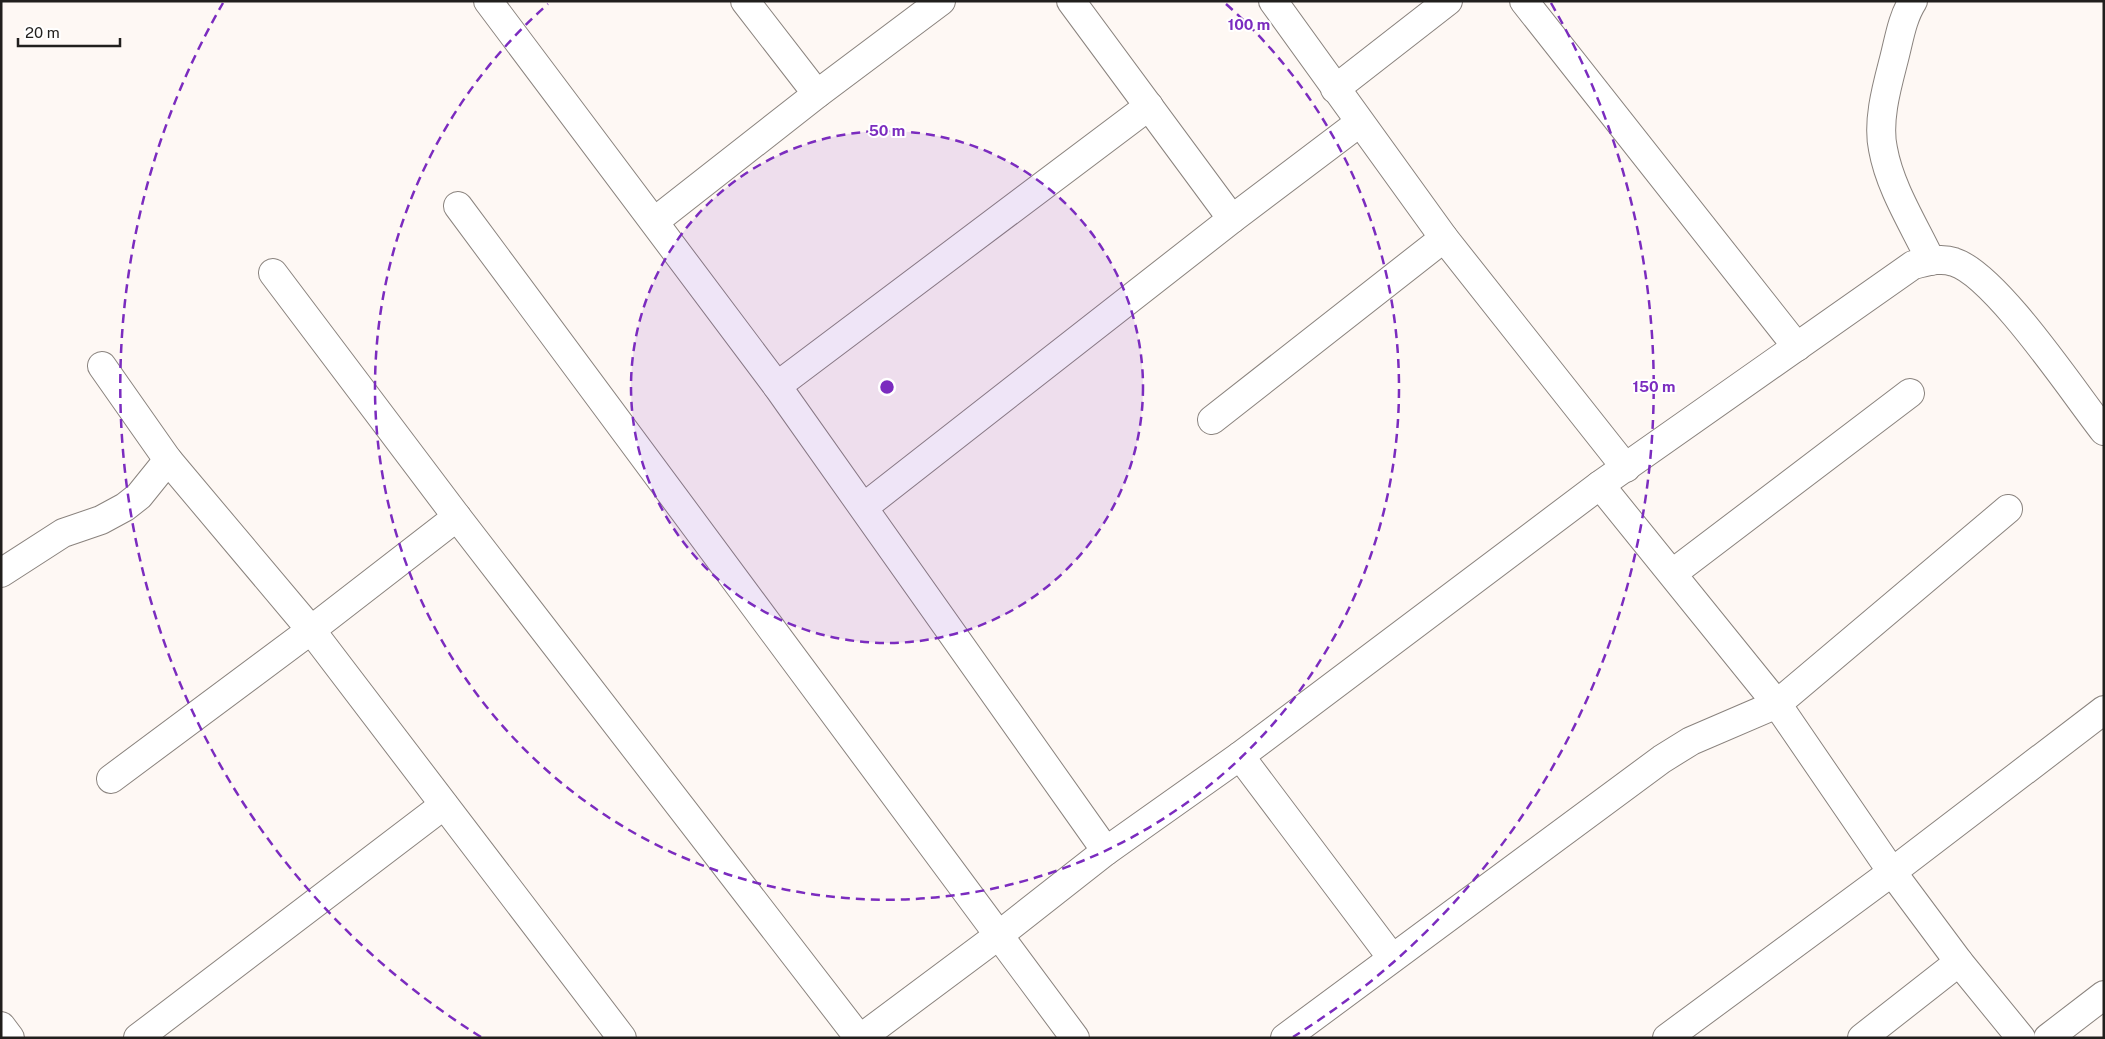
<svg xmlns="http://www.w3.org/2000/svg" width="2105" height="1039" font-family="'Public Sans',sans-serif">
  <rect width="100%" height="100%" fill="#fef8f4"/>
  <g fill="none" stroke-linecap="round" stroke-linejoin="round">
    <g stroke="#8a837e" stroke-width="30">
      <g id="street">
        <path d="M488,1L777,386L1106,851"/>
        <path d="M745,1L817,94"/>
        <path d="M1071,1L1232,219"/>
        <path d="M1273,1L1444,238L1626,468"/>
        <path d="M1524,1L1797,347"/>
        <path d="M1913,1C1902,18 1899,40 1894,59C1887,86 1877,121 1883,149C1890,188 1914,225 1931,261"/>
        <path d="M1335,89L1448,1"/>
        <path d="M458,206L1075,1038"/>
        <path d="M655,221L817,94L941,1"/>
        <path d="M273,273L457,517L859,1038"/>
        <path d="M102,366L168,460L311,630L622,1038"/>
        <path d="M777,386L1149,106"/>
        <path d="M1212,420L1444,238"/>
        <path d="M1600,485L1777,704L1892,872L1959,962L2021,1038"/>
        <path d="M864,507L1232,219L1359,123"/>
        <path d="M1,573L63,533L101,520L125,507L139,496L168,460"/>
        <path d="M1673,573L1910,393"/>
        <path d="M1240,756L1392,958"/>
        <path d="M111,779L311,630L457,517"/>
        <path d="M1,1026L10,1038"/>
        <path d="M138,1038L444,805"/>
        <path d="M861,1038L999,935L1106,851L1240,756L1600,485L1913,265C1926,262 1940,257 1954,262C1996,275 2074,393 2104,431"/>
        <path d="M1285,1038L1662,759L1691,741L1777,704L2008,509"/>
        <path d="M1667,1038L1892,872L2104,710"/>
        <path d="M1862,1038L1959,962"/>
        <path d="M2048,1038L2104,995"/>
      </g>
    </g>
    <use href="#street" stroke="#fff" stroke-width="28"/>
  </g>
  <circle cx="887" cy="387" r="256" fill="#7b2cbf" fill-opacity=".12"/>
  <g fill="none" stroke="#7b2cbf" stroke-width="2.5" stroke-dasharray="9 6">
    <circle cx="887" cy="387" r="256"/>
    <path d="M1226 4A512 512 0 1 1 548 4"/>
    <path d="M481 1037A767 767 0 0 1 223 3M1551 3A767 767 0 0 1 1293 1037"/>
  </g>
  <circle cx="887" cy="387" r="8" fill="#7b2cbf" stroke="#fff" stroke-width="2.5"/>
  <g font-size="15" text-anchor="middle" font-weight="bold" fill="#7b2cbf" stroke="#fff" stroke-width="4" stroke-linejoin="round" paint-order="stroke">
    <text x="1249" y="30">100 m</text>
    <text x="887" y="136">50 m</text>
    <text x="1654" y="392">150 m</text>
  </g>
  <rect width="2105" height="1039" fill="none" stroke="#211f1d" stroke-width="5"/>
  <path d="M18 38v8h102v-8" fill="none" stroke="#211f1d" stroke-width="2.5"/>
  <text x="25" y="38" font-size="15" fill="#211f1d" stroke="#ffffff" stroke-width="4" paint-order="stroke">20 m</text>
</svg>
